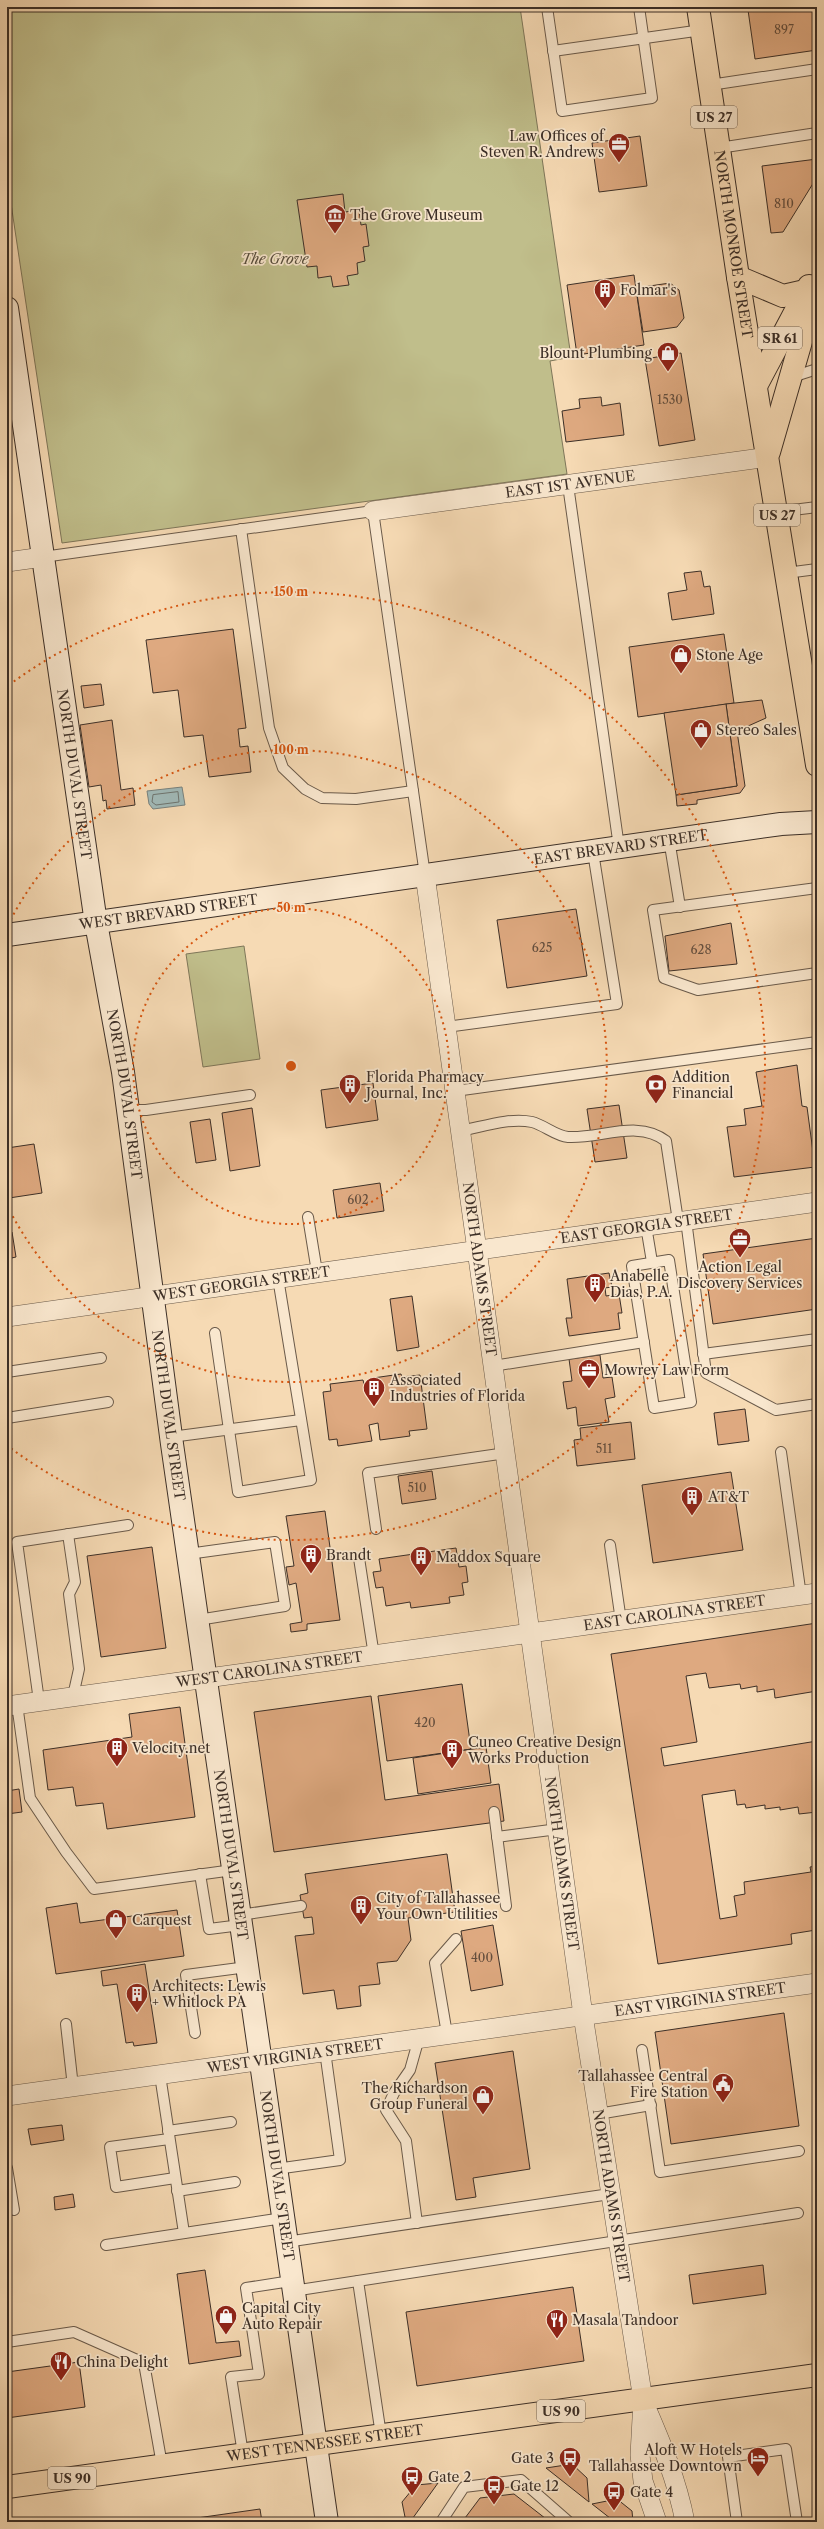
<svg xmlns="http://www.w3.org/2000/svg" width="824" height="2529" font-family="'Libre Caslon Text',serif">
  <rect width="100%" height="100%" fill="#f6dab4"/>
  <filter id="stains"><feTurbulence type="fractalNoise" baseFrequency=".005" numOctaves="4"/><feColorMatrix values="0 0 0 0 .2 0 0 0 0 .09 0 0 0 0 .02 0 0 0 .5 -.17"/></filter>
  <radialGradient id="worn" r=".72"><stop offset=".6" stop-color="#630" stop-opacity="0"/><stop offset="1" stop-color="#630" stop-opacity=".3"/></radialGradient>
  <g fill="#c0be8b" stroke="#7e7659">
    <path d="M7,7H520L571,357L550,361L567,474L62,543L7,177Z"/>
    <path d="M244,946L260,1059L203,1067L186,954Z"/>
  </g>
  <path fill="#a0b8b6" stroke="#78817d" d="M182,787L185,805L153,809L149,804L147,791Z"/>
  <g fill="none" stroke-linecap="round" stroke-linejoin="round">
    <path stroke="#6e746e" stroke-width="1" d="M178,792L179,802L156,805L152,802L153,795Z"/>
  </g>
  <g fill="#dea980" stroke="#3c2f27">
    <path d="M766,7H817V50L755,59L748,10Z"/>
    <path d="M640,136L647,186L599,192L592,143Z"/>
    <path d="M817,159V177L783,232L771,233L762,166Z"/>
    <path d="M343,194L345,212L359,210L361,225L366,224L369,246L363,247L365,261L357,263L358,274L347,276L349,285L333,287L331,276L318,278L317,266L307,267L297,200Z"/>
    <path d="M634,275L644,345L577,355L567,285Z"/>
    <path d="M670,283L679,290L684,318L677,327L643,332L636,288Z"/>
    <path d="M681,353L695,440L659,446L645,359Z"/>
    <path d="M601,397L602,406L620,403L624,435L566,442L562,411L580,408L579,399Z"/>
    <path d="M701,571L704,587L710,586L714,614L672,620L668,593L687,590L684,573Z"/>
    <path d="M233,629L246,728L238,729L240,747L248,746L251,772L209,777L203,735L184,737L178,690L153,693L146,640Z"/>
    <path d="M724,634L734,703L638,717L629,647Z"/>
    <path d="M101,684L104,705L84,708L81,686Z"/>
    <path d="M762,700L766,718L737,731L745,786L740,793L697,800V804L677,806L676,795L737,786L726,704Z"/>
    <path d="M726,704L737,786L676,795L664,713Z"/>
    <path d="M112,720L121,790L133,788L135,805L107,809L106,800L103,801L101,785L89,787L80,725Z"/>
    <path d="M576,909L587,976L507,988L497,920Z"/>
    <path d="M731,923L737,964L669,971L665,936Z"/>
    <path d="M797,1065L802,1106L807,1107L815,1167L734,1177L727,1127L746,1125L744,1109L762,1106L756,1072Z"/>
    <path d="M373,1083L378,1120L326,1128L321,1090Z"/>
    <path d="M619,1105L627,1158L595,1162L587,1109Z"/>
    <path d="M252,1108L260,1166L230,1171L222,1113Z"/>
    <path d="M210,1119L216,1160L196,1163L190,1122Z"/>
    <path d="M34,1144L42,1193L9,1198L7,1148Z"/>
    <path d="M380,1183L384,1211L337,1218L333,1190Z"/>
    <path d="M12,1232L16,1257L7,1259V1233Z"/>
    <path d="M817,1238V1309L713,1324L703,1254Z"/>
    <path d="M609,1273L612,1287L605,1288L606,1296L619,1294L622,1313H618L620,1329L569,1336L566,1318H572L567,1279Z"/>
    <path d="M412,1296L419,1347L397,1351L390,1299Z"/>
    <path d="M600,1355L603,1378L612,1377L615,1397L605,1399L609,1422L578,1426L576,1407L567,1409L563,1382L572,1381L569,1359Z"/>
    <path d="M401,1374L402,1377L420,1375L427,1429L409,1431L410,1436L380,1440L378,1423L369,1425L372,1441L338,1446L337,1439L329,1440L323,1392L331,1391L330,1384L363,1380L364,1384L373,1383V1378Z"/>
    <path d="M745,1409L749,1441L718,1445L714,1413Z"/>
    <path d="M631,1422L635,1459L577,1466L574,1440L581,1439L580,1428Z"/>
    <path d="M432,1471L436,1499L402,1504L398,1476Z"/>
    <path d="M731,1472L743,1550L653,1563L642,1485Z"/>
    <path d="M325,1511L340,1620L307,1624V1630L291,1632L290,1624L302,1622L296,1583L289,1585L286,1567L294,1566L286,1516Z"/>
    <path d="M152,1547L166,1648L101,1657L87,1556Z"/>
    <path d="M456,1548L459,1567L466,1566L468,1582L462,1583L464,1595L449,1597L450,1603L411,1608L410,1602L386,1606L383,1587L376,1588L373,1572L381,1571L379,1559Z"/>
    <path d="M817,1623V1691L775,1698L774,1689L757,1692V1686L741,1689L740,1684L709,1688L706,1673L686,1676L697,1742L661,1748L664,1766L817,1741V1812L799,1814L798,1807L780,1810V1807L765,1809V1805L746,1808L745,1804L737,1805L735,1790L702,1795L720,1919L737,1916L734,1896L745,1894L744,1882L811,1872L810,1867L817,1866L816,1930L791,1934L792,1944L658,1964L611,1654Z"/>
    <path d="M462,1684L471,1749L387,1761L378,1696Z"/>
    <path d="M371,1696L385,1800L499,1784L504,1821L274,1852L254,1712Z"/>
    <path d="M180,1707L195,1817L107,1829L103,1803L76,1806L73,1787L48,1790L43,1750L132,1737L129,1714Z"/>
    <path d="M486,1747L491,1783L418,1794L413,1758Z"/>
    <path d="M19,1789L22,1812L7,1814V1791Z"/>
    <path d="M447,1854L455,1912L408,1918L411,1940L397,1961L377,1963L380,1984L359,1986L361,2006L337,2009L334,1990L303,1994L295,1936L314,1934L312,1917L304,1918L300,1895L308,1893L305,1874Z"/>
    <path d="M77,1903L80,1923L177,1910L184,1956L56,1974L46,1908Z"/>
    <path d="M493,1925L503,1985L471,1991L461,1931Z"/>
    <path d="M145,1964L157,2043L134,2046L133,2042L126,2043L117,1984L103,1986L101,1971Z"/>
    <path d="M784,2013L799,2126L671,2144L655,2032Z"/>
    <path d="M513,2051L530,2169L473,2178L476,2197L456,2200L435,2063Z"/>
    <path d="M62,2125L64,2140L31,2145L28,2129Z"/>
    <path d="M73,2194L75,2207L55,2210L54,2197Z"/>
    <path d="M763,2265L766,2294L693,2304L689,2275Z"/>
    <path d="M205,2270L216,2343L239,2341L241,2356L189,2364L177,2274Z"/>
    <path d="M573,2287L584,2361L417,2386L406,2312Z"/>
    <path d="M79,2362L85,2407L7,2418V2372Z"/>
    <path d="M572,2464L587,2478L589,2502L546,2468Z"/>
    <path d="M438,2483L410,2522H406L402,2502L416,2485Z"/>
    <path d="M514,2494L550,2522H462L480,2498Z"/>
    <path d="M617,2499L632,2511L633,2522H615L592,2504Z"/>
    <path d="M260,2509L262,2522H169Z"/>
  </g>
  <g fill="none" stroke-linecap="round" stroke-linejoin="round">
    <g stroke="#6a5a4a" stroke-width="12">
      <g id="lane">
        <path d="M547,7L562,111L652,98L639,7"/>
        <path d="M553,51L702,30"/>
        <path d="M710,85L817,69"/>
        <path d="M719,148L817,133"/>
        <path d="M792,377L817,369"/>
        <path d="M568,485L619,847"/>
        <path d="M777,512L817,507"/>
        <path d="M241,529L269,728L283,768L305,789L322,798L356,799L413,791"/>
        <path d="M43,557L373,511L425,875"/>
        <path d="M786,573L817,569"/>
        <path d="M669,839L680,907"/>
        <path d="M817,888L653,910L664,978L698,990L817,973"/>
        <path d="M446,1027L617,1004L593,852"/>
        <path d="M455,1091L817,1042"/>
        <path d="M128,1110H146L250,1095"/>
        <path d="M460,1131C482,1127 510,1117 532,1122C544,1125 556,1136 568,1137C600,1139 638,1119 666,1141L678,1221"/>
        <path d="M308,1217L317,1272"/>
        <path d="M686,1220L706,1373L776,1410L817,1404"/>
        <path d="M646,1226L652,1262"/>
        <path d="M669,1260L691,1402L654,1408L632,1266Z"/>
        <path d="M215,1333L238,1492L311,1480L278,1278"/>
        <path d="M703,1354L817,1339"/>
        <path d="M493,1366L644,1342"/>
        <path d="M7,1372L101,1358"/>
        <path d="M7,1418L108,1402"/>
        <path d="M171,1437L301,1420"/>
        <path d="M781,1452L801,1596"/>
        <path d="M376,1529L368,1473L506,1453"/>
        <path d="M68,1534L75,1582L69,1594L79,1669L73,1696"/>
        <path d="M610,1545L621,1621"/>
        <path d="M188,1554L275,1542L285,1606L198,1620"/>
        <path d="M359,1558L374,1656"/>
        <path d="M39,1701L17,1542L128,1525"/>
        <path d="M17,1704L30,1798L66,1852L94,1889L233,1870"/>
        <path d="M494,1812L506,1906"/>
        <path d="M497,1837L558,1829"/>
        <path d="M200,1874L209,1929L241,1925"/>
        <path d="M240,1915L301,1906"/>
        <path d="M66,2024L73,2087"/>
        <path d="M195,2033L186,1975L247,1967"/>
        <path d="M447,2034L435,1963L456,1939"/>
        <path d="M642,2050L660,2172L799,2151"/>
        <path d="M160,2075L184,2233"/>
        <path d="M598,2114L651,2105"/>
        <path d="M168,2131L231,2122"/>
        <path d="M169,2139L110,2147L116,2187L175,2178"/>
        <path d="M7,2168L14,2210"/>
        <path d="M276,2169L340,2160L325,2051"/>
        <path d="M177,2191L235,2182"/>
        <path d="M417,2223L406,2141L386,2110L394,2093L410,2070L419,2038"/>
        <path d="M286,2242L610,2194"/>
        <path d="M106,2245L283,2218"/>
        <path d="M358,2281L381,2435"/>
        <path d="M293,2291L798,2213"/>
        <path d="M7,2342L74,2332L144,2363L162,2465"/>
        <path d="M243,2454L231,2377L259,2374L246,2288L291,2281"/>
        <path d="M441,2522L464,2487L521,2480L569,2522"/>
        <path d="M737,2522L728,2457L786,2449L797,2522"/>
      </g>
    </g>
    <g stroke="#6a5a4a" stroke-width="20">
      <g id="street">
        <path id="s1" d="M373,511L768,457"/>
        <path d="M7,562L43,557"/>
        <path id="s2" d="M425,875L583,2015L643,2400L640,2455L643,2481L657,2522"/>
        <path id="s3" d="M7,1317L817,1202"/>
        <path id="s4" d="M7,1706L817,1593"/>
        <path id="s5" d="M7,2096L817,1983"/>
        <path d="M644,2403C661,2442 677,2480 685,2522"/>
      </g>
    </g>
    <g stroke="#3c2f27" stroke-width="24">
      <g id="secondary">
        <path id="s6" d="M7,308L96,923L123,1072L172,1444L327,2522"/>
        <path id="s7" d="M7,935L781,824L817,822"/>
      </g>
    </g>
    <g stroke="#3c2f27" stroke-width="24">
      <g id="primary">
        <path id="s8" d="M698,7L738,277L817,765"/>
        <path d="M738,277L783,296L805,291"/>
        <path d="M756,386L809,286"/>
        <path d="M769,452L817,286"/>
        <path id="s9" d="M7,2487L817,2375"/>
      </g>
    </g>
    <use href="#lane" stroke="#f9e7ce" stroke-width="10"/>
    <use href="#street" stroke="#f9e7ce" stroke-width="19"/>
    <use href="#secondary" stroke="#f9e7ce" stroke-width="22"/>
    <use href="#primary" stroke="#f6dab4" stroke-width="22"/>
  </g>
  <g fill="none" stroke="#d7550f" stroke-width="2" stroke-dasharray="2 4">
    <circle cx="291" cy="1066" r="158"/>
    <path d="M8 925A316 316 0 1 1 8 1207"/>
    <path d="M9 685A474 474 0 1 1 9 1447"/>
  </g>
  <defs>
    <g id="office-pin" transform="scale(1.15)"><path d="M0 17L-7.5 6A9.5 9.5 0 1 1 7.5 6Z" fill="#8f2418" stroke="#f9e7ce"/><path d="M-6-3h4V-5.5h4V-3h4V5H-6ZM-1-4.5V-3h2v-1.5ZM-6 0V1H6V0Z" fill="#fff"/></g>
    <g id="museum-pin" transform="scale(1.15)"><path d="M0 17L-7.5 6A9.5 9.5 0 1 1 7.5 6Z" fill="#8f2418" stroke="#f9e7ce"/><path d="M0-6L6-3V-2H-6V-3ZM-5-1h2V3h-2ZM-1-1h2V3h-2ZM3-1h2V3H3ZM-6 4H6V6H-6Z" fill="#fff"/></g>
    <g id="building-pin" transform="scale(1.15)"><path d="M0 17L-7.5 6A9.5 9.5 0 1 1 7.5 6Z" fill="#8f2418" stroke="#f9e7ce"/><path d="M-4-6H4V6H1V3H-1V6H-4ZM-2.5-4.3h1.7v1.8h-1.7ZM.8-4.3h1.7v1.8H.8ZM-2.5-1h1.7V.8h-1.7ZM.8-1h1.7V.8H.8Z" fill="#fff"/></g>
    <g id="shop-pin" transform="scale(1.15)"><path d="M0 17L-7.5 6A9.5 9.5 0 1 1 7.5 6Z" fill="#8f2418" stroke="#f9e7ce"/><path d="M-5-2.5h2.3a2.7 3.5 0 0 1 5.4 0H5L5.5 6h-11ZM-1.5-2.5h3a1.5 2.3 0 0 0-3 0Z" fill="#fff"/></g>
    <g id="bank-pin" transform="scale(1.15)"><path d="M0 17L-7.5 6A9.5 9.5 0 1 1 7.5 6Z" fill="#8f2418" stroke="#f9e7ce"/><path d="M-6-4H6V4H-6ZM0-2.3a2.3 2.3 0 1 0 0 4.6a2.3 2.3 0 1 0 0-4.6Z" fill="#fff"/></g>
    <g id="civic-pin" transform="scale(1.15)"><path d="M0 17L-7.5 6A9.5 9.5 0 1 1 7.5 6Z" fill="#8f2418" stroke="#f9e7ce"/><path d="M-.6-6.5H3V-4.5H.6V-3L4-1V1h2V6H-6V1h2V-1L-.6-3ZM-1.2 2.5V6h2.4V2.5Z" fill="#fff"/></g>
    <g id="restaurant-pin" transform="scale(1.15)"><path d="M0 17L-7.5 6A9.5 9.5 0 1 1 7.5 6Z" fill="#8f2418" stroke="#f9e7ce"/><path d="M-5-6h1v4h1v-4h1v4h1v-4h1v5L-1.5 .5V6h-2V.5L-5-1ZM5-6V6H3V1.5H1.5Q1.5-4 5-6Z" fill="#fff"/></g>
    <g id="bus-pin" transform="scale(1.15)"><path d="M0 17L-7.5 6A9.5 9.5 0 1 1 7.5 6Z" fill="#8f2418" stroke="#f9e7ce"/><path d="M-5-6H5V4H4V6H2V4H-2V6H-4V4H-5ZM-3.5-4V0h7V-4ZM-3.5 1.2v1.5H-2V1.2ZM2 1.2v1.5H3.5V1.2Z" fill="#fff"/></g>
    <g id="hotel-pin" transform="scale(1.15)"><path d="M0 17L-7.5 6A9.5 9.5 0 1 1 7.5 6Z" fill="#8f2418" stroke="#f9e7ce"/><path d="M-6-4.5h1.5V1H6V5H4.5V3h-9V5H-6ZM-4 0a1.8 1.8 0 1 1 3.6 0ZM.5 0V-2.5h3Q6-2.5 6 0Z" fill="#fff"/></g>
  </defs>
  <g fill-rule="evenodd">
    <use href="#office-pin" x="619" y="144"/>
    <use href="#museum-pin" x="335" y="215"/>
    <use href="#building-pin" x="605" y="290"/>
    <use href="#shop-pin" x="668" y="353"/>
    <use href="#shop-pin" x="681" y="655"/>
    <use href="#shop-pin" x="701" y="730"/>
    <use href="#building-pin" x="350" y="1085"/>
    <use href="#bank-pin" x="656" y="1085"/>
    <use href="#office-pin" x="740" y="1239"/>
    <use href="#building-pin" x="595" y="1284"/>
    <use href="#office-pin" x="589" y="1370"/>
    <use href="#building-pin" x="374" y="1388"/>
    <use href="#building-pin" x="692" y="1497"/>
    <use href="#building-pin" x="311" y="1555"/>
    <use href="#building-pin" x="421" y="1557"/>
    <use href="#building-pin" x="117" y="1748"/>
    <use href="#building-pin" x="452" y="1750"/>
    <use href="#building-pin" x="361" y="1906"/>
    <use href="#shop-pin" x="116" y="1920"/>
    <use href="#building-pin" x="137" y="1994"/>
    <use href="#civic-pin" x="723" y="2084"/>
    <use href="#shop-pin" x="483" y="2096"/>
    <use href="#shop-pin" x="226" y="2316"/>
    <use href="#restaurant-pin" x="557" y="2320"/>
    <use href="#restaurant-pin" x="61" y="2362"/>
    <use href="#bus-pin" x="570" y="2458"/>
    <use href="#hotel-pin" x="758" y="2458"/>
    <use href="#bus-pin" x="412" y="2477"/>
    <use href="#bus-pin" x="494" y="2486"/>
    <use href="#bus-pin" x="614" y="2492"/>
  </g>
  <g text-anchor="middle" stroke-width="3.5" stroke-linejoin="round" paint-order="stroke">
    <g font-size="12" fill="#644e3d">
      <text x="784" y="34">897</text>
      <text x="784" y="208">810</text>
      <text x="670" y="404">1530</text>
      <text x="542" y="952">625</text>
      <text x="701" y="954">628</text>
      <text x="358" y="1204">602</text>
      <text x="604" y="1453">511</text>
      <text x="417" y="1492">510</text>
      <text x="425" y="1727">420</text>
      <text x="482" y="1962">400</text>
    </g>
    <g fill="#f9e7ce" stroke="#756659" stroke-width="1">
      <rect x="691" y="106" width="46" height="22" rx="3"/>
      <rect x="758" y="327" width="44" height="22" rx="3"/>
      <rect x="754" y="504" width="46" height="22" rx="3"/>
      <rect x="537" y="2400" width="48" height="22" rx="3"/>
      <rect x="48" y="2467" width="48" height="22" rx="3"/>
    </g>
    <g font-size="13" font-weight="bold" fill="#3c2f27">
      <text x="714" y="122">US 27</text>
      <text x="780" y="343">SR 61</text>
      <text x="777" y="520">US 27</text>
      <text x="561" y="2416">US 90</text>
      <text x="72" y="2483">US 90</text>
    </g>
    <g font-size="14" fill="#3c2f27" stroke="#f9e7ce" text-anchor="start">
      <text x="604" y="141" text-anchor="end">Law Offices of<tspan x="604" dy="16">Steven R. Andrews</tspan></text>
      <text x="350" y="220">The Grove Museum</text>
      <text x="620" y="295">Folmar's</text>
      <text x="652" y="358" text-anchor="end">Blount Plumbing</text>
      <text x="696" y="660">Stone Age</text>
      <text x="716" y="735">Stereo Sales</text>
      <text x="366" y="1082">Florida Pharmacy<tspan x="366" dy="16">Journal, Inc.</tspan></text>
      <text x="672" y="1082">Addition<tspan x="672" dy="16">Financial</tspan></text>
      <text x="740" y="1272" text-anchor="middle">Action Legal<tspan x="740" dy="16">Discovery Services</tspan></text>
      <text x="610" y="1281">Anabelle<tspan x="610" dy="16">Dias, P.A.</tspan></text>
      <text x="604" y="1375">Mowrey Law Form</text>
      <text x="390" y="1385">Associated<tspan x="390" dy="16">Industries of Florida</tspan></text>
      <text x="708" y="1502">AT&amp;T</text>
      <text x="326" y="1560">Brandt</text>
      <text x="436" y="1562">Maddox Square</text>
      <text x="468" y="1747">Cuneo Creative Design<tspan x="468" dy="16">Works Production</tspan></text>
      <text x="132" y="1753">Velocity.net</text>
      <text x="376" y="1903">City of Tallahassee<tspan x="376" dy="16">Your Own Utilities</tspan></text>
      <text x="132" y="1925">Carquest</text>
      <text x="152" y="1991">Architects: Lewis<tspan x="152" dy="16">+ Whitlock PA</tspan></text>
      <text x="708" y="2081" text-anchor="end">Tallahassee Central<tspan x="708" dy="16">Fire Station</tspan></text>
      <text x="468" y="2093" text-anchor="end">The Richardson<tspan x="468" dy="16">Group Funeral</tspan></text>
      <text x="242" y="2313">Capital City<tspan x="242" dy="16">Auto Repair</tspan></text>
      <text x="572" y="2325">Masala Tandoor</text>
      <text x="76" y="2367">China Delight</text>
      <text x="742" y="2455" text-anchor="end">Aloft W Hotels<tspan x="742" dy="16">Tallahassee Downtown</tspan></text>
      <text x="554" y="2463" text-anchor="end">Gate 3</text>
      <text x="428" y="2482">Gate 2</text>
      <text x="510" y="2491">Gate 12</text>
      <text x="630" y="2497">Gate 4</text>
    </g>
    <g font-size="14" fill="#3c2f27" stroke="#f9e7ce">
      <text dy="5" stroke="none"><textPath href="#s8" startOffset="240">NORTH MONROE STREET</textPath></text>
      <text dy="5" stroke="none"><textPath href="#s1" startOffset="199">EAST 1ST AVENUE</textPath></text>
      <text dy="5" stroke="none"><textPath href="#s6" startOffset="471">NORTH DUVAL STREET</textPath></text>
      <text dy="5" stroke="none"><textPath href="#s7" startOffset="620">EAST BREVARD STREET</textPath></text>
      <text dy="5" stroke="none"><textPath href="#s7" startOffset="163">WEST BREVARD STREET</textPath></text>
      <text dy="5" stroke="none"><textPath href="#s6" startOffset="795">NORTH DUVAL STREET</textPath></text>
      <text dy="5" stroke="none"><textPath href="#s3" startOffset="646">EAST GEORGIA STREET</textPath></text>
      <text dy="5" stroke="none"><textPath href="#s2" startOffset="398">NORTH ADAMS STREET</textPath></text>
      <text dy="5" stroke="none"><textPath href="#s3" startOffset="237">WEST GEORGIA STREET</textPath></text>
      <text dy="5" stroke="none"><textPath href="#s6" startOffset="1119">NORTH DUVAL STREET</textPath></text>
      <text dy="5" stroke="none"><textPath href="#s4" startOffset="674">EAST CAROLINA STREET</textPath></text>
      <text dy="5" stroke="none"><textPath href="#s4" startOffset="265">WEST CAROLINA STREET</textPath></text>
      <text dy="5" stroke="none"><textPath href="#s6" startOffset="1563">NORTH DUVAL STREET</textPath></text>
      <text dy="5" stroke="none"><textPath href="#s2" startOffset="998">NORTH ADAMS STREET</textPath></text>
      <text dy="5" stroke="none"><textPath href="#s5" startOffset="700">EAST VIRGINIA STREET</textPath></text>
      <text dy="5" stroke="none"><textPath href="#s5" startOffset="291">WEST VIRGINIA STREET</textPath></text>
      <text dy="5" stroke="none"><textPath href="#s6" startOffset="1887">NORTH DUVAL STREET</textPath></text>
      <text dy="5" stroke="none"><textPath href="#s2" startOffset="1334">NORTH ADAMS STREET</textPath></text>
      <text dy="5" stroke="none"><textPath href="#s9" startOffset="321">WEST TENNESSEE STREET</textPath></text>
    </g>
    <g font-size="14" font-style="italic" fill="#564c3b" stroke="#f9e7ce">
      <text x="275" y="264">The Grove</text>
    </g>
  </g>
  <circle cx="291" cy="1066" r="6" fill="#d7550f" stroke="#f9e7ce" stroke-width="2"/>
  <g font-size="12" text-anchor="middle" font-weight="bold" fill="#d7550f" stroke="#f9e7ce" stroke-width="3.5" stroke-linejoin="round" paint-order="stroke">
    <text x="291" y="596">150 m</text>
    <text x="291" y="754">100 m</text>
    <text x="291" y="912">50 m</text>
  </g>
  <rect width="824" height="2529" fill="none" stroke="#f6dab4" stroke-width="24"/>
  <rect x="8" y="8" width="808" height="2513" fill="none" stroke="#3c2f27" stroke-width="2"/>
  <rect x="12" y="12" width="800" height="2505" fill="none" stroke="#3c2f27"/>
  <rect width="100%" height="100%" filter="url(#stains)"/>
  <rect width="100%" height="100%" fill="url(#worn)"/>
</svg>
